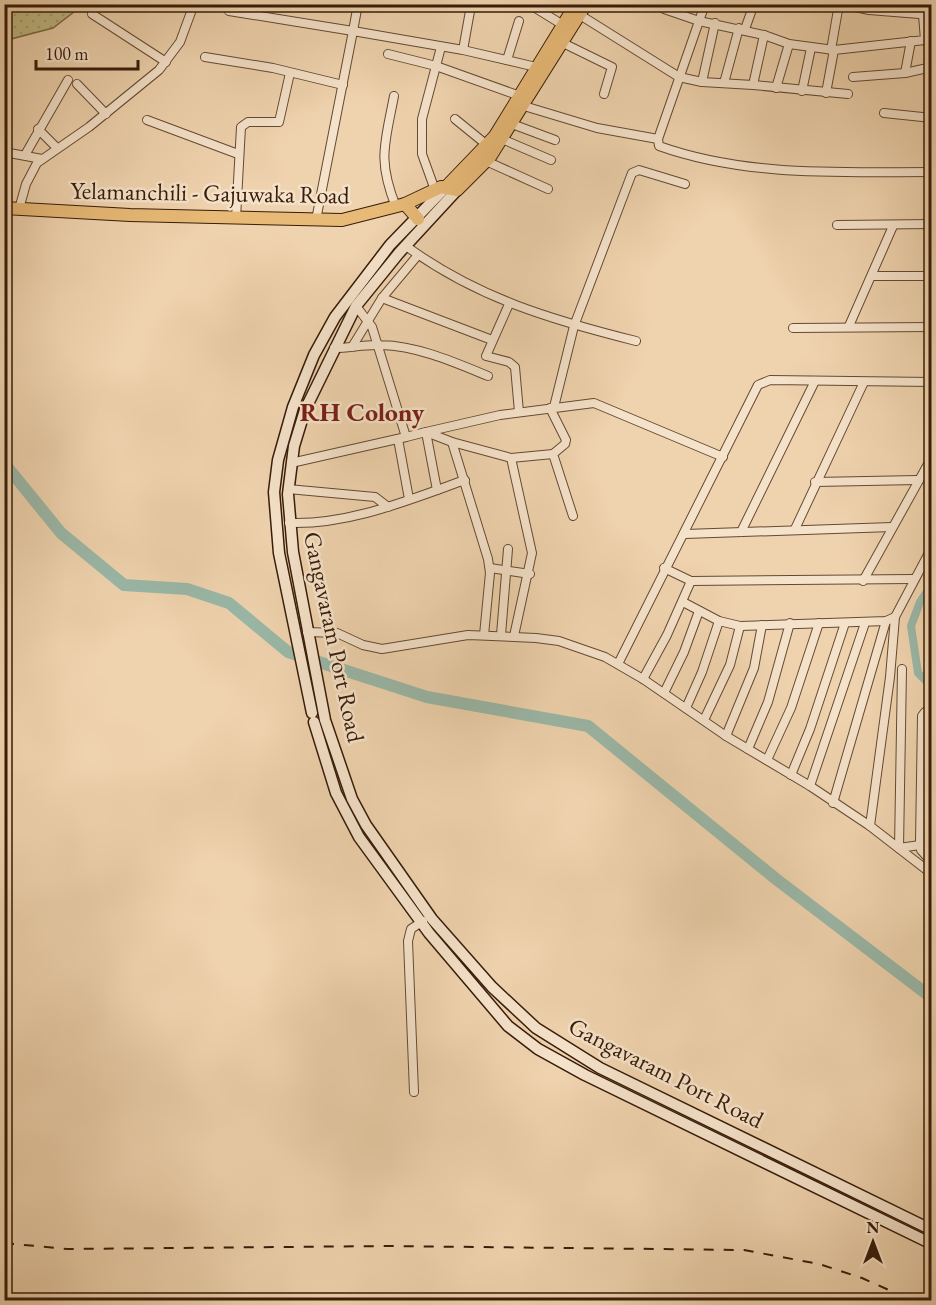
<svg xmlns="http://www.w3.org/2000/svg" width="936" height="1305" font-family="'EB Garamond',serif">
  <defs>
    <pattern id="grass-dots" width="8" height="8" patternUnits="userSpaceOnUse" patternTransform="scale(1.5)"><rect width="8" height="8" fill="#c1ba85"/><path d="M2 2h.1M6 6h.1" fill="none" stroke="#a69f72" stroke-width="1.8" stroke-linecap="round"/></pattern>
  </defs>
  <rect width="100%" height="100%" fill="#efd3ae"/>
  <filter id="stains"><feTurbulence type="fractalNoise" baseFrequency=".00333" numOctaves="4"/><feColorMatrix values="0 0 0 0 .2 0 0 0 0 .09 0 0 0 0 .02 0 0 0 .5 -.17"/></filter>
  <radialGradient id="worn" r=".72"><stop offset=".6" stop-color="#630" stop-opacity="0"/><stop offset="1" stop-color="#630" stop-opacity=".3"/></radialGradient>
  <path fill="url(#grass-dots)" stroke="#7c6b47" stroke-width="1.5" d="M5,4H83V5L53,28L7,40L5,35Z"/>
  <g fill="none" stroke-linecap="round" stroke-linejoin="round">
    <path stroke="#9ab8a8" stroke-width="8" d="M932,584L920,602L911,626L918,673L932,687"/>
    <path stroke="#9ab8a8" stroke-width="12" d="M4,463L61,533L124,585L187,589L229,603L288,652L427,697L588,726L776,879L932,998"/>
    <g stroke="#644a32" stroke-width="10">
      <g id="street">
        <path d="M529,4L563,25"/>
        <path d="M705,4L658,139L659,146C746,177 841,172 932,172"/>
        <path d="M842,4L869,10L932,15"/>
        <path d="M664,9L699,21L764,35"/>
        <path d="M229,11L353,31L358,4"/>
        <path d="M92,14L166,62"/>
        <path d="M580,15L679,77L702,82L753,85L764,35L789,44L834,50L925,40L923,15"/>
        <path d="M745,29L754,4"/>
        <path d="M563,43L612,67L604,94"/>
        <path d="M463,50L470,11L468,4"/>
        <path d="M831,50L839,4"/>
        <path d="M388,54L436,66L520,96"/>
        <path d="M205,57L273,68L343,85"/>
        <path d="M507,60L519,21"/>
        <path d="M905,73L911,41"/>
        <path d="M853,77L905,73L932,67"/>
        <path d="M702,82L715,23"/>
        <path d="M724,83L739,28"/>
        <path d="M77,84L106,114"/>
        <path d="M753,85L848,94"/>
        <path d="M776,88L789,44"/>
        <path d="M802,91L811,48"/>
        <path d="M826,93L834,50"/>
        <path d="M394,96C385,144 377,159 396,207"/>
        <path d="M524,106L597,128L658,139"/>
        <path d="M884,113L932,118"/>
        <path d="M455,119L487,145"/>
        <path d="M147,120L238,154"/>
        <path d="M512,124L555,140"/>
        <path d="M38,129L57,148"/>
        <path d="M502,139L551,160"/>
        <path d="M4,152L42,159"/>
        <path d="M25,155L68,80"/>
        <path d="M486,161L548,189"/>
        <path d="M435,190L422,154V119L441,47"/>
        <path d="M19,209L26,184L37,163L89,127L159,70L180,42L194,4"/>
        <path d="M236,218L241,127L248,122H279L290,73"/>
        <path d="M316,220L353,31L463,50L536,67"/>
        <path d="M837,225L932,224"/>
        <path d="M406,246C477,298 552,320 636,341"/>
        <path d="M872,276H932"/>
        <path d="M382,298L492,340"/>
        <path d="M509,304L486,356L509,362L515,367L519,412"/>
        <path d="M356,306L372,327L406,437L426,432L452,442L511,458L532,553L514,636"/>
        <path d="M849,326L893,226"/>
        <path d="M793,328L932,327"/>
        <path d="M352,347L382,298L418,255"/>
        <path d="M334,348C350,348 365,344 381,345C418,346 454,362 488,376"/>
        <path d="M554,407L574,326L632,173L639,170L685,184"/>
        <path d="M550,408L566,440L565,444L553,454L573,516"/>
        <path d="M398,439L409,499"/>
        <path d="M452,442L488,559L490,573L484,635"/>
        <path d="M511,458L553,454"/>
        <path d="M291,463L406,437"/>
        <path d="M815,482L918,480"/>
        <path d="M288,489L375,497L388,507"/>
        <path d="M437,490L426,432L500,415L594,403L723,457"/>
        <path d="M289,523C350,525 408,500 465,480"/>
        <path d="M795,529L864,382"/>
        <path d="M741,532L815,381"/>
        <path d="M685,534L892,527"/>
        <path d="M490,568L530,574"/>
        <path d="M664,568L691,581L913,579"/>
        <path d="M863,581L932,457"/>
        <path d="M683,602L719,621L740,626L886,621L895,617L932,547"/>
        <path d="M307,632L337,633L363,645L382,649L468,635L536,638L559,641L605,657L643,679L726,736L810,786L870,826L932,874"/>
        <path d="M501,635L508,549"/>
        <path d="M618,664L758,385L770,380L932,382"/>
        <path d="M902,669L899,848L920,845"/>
        <path d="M643,679L667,635L691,581"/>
        <path d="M664,693L684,652L699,611"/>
        <path d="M686,708L702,672L719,621"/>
        <path d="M932,712H925L922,716L920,842L921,850L932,862"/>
        <path d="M704,720L730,665L740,626"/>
        <path d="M726,736L754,668L762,625"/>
        <path d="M922,743H932"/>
        <path d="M748,749L768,702L790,623"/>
        <path d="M767,760L791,708L819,623"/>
        <path d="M791,775L810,729L845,623"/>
        <path d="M810,786L865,623"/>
        <path d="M833,803L886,621"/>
        <path d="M870,826L890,677L895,617"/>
        <path d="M414,1092L408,941L411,929L423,921"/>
      </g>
    </g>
    <g stroke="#361c09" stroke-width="13">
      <g id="secondary">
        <path d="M457,190L399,253L356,306L305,410L294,446L288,494L293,552L325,720L352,799L366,825L432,919L492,987L536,1028L600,1068L932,1230"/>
        <path d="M312,713L279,553L274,492L278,460L293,407L314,355L335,317L390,245L446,187"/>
        <path d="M314,722L336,793L359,837L429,933L508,1026L538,1049L585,1075L932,1244"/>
      </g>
    </g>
    <g stroke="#361c09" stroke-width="14">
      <g id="primary">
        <path d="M446,187L495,136L576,4"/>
        <path d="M405,204L418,219"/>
        <path d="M4,208L130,215L342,220L405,204L441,187L457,190L490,157L586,4"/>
      </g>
    </g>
    <use href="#street" stroke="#f5e2ca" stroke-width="8"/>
    <use href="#secondary" stroke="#f5e2ca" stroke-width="10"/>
    <use href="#primary" stroke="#e8ba77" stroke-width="12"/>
    <path stroke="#361c09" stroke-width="2" stroke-dasharray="10 10" stroke-linecap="butt" d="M4,1243L67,1249L388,1246L744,1250L819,1264L862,1278L911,1300"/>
  </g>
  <g text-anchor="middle" stroke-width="5" stroke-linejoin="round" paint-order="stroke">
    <g font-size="24" fill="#361c09" stroke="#f5e2ca">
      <text transform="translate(210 193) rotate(1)" y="8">Yelamanchili - Gajuwaka Road</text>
      <text transform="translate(334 637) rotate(78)" y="8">Gangavaram Port Road</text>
      <text transform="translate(666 1073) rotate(27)" y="8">Gangavaram Port Road</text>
    </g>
    <g font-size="26" font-weight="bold" fill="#7a1f14" stroke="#f5e2ca">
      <text x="362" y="421">RH Colony</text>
    </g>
  </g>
  <rect width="936" height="1305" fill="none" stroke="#efd3ae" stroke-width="24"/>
  <rect x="6" y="6" width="924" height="1293" fill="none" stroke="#361c09" stroke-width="3"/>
  <rect x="12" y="12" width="912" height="1281" fill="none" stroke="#361c09" stroke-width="1.5"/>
  <g transform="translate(873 1242)" stroke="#f5e2ca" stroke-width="4.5" paint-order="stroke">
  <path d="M0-4.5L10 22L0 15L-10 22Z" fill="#361c09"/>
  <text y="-9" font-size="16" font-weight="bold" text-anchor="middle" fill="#361c09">N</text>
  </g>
  <path d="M36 60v9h102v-9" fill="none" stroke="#361c09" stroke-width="3"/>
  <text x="45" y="60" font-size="18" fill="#361c09" stroke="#f5e2ca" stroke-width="4.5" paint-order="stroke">100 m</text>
  <rect width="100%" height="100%" filter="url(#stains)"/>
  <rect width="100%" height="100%" fill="url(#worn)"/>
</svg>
